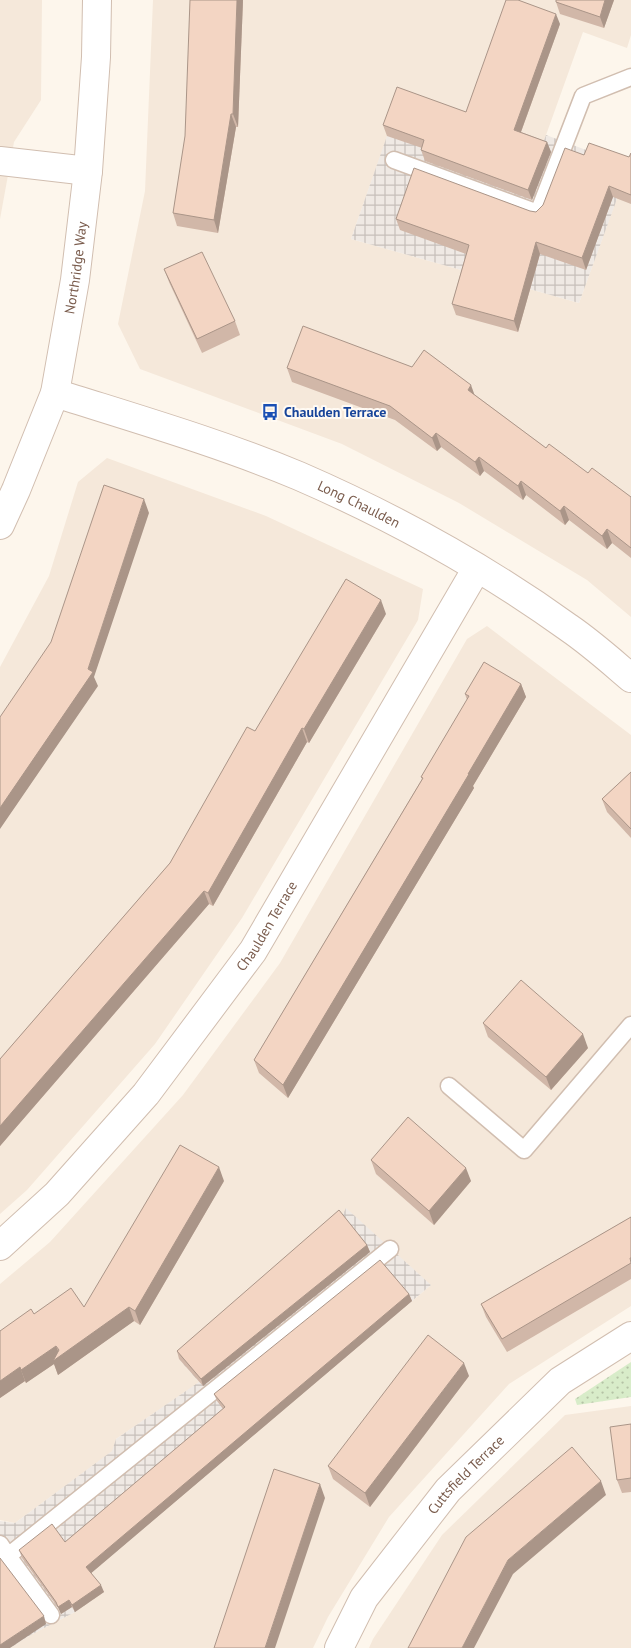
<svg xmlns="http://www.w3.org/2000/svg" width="631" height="1648" font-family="'PT Sans',sans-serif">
  <defs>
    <pattern id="industrial-grid" width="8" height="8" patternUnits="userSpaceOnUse" patternTransform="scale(1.25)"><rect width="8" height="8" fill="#efe9e4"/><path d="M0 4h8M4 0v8" fill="none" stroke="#c7c0bb"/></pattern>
    <pattern id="grass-dots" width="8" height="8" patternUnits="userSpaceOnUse" patternTransform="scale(1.25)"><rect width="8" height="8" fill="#d8ecc9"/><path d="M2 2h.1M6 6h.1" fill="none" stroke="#b4c2a5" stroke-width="1.8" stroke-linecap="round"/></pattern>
  </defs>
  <rect width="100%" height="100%" fill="#fdf6ec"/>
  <g fill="#f5e8da">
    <path d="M0,0H42L41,100L14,142L0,219Z"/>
    <path d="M153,0H631V35L627,48L583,32L541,149L401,98L351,239L579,303L631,159V617L587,580L459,503L342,444L140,369L118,324L145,191Z"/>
    <path d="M107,458L266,516L423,589L418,620L242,918L155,1044L27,1190L0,1214V667L49,576L78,482Z"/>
    <path d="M487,626L631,735V1306L509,1384L389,1517L328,1617L313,1648H10L27,1637L75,1612L89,1575L431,1285L341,1218L180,1359L200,1382L116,1439L113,1451L15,1523L0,1520V1284L50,1242L183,1095L280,963L467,639Z"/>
    <path d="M631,1406V1648H369L373,1639L442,1535L565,1415Z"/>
  </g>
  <g fill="url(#industrial-grid)">
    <path d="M546,135L629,166L579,303L351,239L387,136L541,148Z"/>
    <path d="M346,1208L431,1285L89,1574L104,1592L75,1612L27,1637L10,1648H0V1521L15,1523L112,1451L116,1439L199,1382L179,1359L341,1218Z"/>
  </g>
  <path fill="url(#grass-dots)" d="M631,1362V1397L577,1405L575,1399Z"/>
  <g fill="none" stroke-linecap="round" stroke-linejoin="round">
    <g stroke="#d1beb0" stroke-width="19">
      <g id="service">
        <path d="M394,160L538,213L583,96L631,77"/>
        <path d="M449,1086L524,1150L631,1025"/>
        <path d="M0,1544L8,1556L390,1249"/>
        <path d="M8,1556L51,1615"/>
      </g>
    </g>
    <g stroke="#d1beb0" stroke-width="30">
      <g id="minor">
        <path d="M0,161L88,171"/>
        <path id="s1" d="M0,1246L57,1194L146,1094L253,951L477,568"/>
        <path id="s2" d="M339,1648L364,1598L448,1490L560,1381L631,1336"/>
      </g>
    </g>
    <g stroke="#d1beb0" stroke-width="30">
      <g id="tertiary">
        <path id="s3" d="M55,393C137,419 220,443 299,476C391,516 487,569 569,628C591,643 611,661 631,678"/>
        <path id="s4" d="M0,525L16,490L55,393L75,280L88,171L96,57L97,0"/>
      </g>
    </g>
    <use href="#service" stroke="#fff" stroke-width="16"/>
    <use href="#minor" stroke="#fff" stroke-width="28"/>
    <use href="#tertiary" stroke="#fff" stroke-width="28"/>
  </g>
  <g fill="#d1b7a8">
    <path d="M243,0L238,127H236L218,233L177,226L173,213Z"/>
    <path d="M556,0H614L604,28L560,14L556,2Z"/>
    <path d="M560,24L521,132L547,142L551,152L532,200L425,161L421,150L422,148L387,136L383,125L466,112Z"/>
    <path d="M631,153V204L613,197L586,270L540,254L518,332L456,315L452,304L466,254L400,230L396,219L536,212L543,205L584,155L629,157Z"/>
    <path d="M164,269L235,321L240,335L202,353L169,282Z"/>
    <path d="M287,368L475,395L546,448L588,473L631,497V558L612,543L607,549L569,520L565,525L526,495L523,500L484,471L480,476L441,447L437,451L395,420L292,382Z"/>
    <path d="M386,614L309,743L307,742L213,906L209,904L0,1146V1059L170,863L255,731Z"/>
    <path d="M521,684L526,697L473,786L474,788L288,1098L259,1073L254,1060L422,779L421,777L467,700L465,694Z"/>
    <path d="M631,772V838L607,812L602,799Z"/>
    <path d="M483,1023L588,1048L551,1090L488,1037Z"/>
    <path d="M371,1160L471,1181L434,1225L376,1174Z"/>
    <path d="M224,1181L140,1325L134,1321L58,1375L54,1364L26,1383L25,1381L0,1398V1331L34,1314L84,1307Z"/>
    <path d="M631,1217V1279L507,1352L486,1317L481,1304Z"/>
    <path d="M367,1245L370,1252L203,1386L179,1359L177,1351Z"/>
    <path d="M409,1294L412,1301L91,1573L104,1592L75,1612L72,1607L61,1614L59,1609L22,1558L19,1550L65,1542L223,1409L217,1401L214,1394Z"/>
    <path d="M469,1376L370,1507L333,1479L328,1466Z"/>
    <path d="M631,1424V1492L622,1493L617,1480Z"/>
  </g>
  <g fill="#aa9588">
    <path d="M237,0H243L238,127L233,114Z"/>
    <path d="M605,0H614L604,28L600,17Z"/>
    <path d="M556,14L560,24L518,140L514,130Z"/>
    <path d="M231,114L236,127L218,233L214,220Z"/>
    <path d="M547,142L551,152L532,200L528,190Z"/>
    <path d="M609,186L613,197L586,270L582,258Z"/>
    <path d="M536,242L540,254L518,332L514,321Z"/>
    <path d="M471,385L476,399L468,390Z"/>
    <path d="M436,433L441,447L437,451L432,438Z"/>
    <path d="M479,457L484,471L480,476L475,462Z"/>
    <path d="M521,481L526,495L523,500L518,486Z"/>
    <path d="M144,499L149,513L94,677L98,686L0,829V808L88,669Z"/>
    <path d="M564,506L569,520L565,525L560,511Z"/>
    <path d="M607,529L612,543L607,549L602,536Z"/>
    <path d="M381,600L386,614L309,743L304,729Z"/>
    <path d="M521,684L526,697L473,786L474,788L288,1098L283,1085Z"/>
    <path d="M302,728L307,742L213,906L208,893Z"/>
    <path d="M204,891L209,904L0,1146V1126Z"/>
    <path d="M583,1034L588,1048L551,1090L546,1077Z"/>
    <path d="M219,1167L224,1181L140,1325L135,1311Z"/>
    <path d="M466,1168L471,1181L434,1225L429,1211Z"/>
    <path d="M367,1245L370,1252L203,1386L201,1379Z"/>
    <path d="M409,1294L412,1301L89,1575L86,1567Z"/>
    <path d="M129,1307L134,1321L58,1375L54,1364L26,1383L21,1370L56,1346L60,1356Z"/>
    <path d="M464,1363L469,1376L370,1507L365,1493Z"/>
    <path d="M20,1367L25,1381L0,1398V1381Z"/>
    <path d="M601,1481L606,1495L513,1574L474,1648H462L508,1560Z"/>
    <path d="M320,1484L325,1498L275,1648H265Z"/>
    <path d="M101,1585L104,1592L75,1612L72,1605Z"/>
    <path d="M69,1600L72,1607L61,1614L58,1607Z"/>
    <path d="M44,1616L46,1624L10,1648H0V1645Z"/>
  </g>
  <g fill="#f3d5c3" stroke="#aa9588">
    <path d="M190,0H237L233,114H231L214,220L173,213L185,136Z"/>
    <path d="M506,0H518L556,14L514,130L547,142L528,190L421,150L424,140L383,125L397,87L466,112Z"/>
    <path d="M556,0H605L600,17L556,2Z"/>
    <path d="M589,143L629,157L631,153V195L609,186L582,258L536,242L514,321L452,304L469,245L396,219L414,168L530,211L536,212L543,205L565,148L584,155Z"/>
    <path d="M202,252L235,321L197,339L164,269Z"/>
    <path d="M303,326L412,367L424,350L471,385L468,390L546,448L549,444L588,473L592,468L631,497V548L607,529L602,536L564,506L560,511L521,481L518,486L479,457L475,462L436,433L432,438L390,406L287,368Z"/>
    <path d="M104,485L144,499L88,669L93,672L0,808V717L51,642Z"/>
    <path d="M346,579L381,600L304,729L302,728L208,893L204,891L0,1126V1059L170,863L247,727L255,731Z"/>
    <path d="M484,662L521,684L468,774H469L283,1085L254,1060L423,778L421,777L469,696L465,694Z"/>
    <path d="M631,772V829L602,799Z"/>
    <path d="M521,980L583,1034L546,1077L483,1023Z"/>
    <path d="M408,1117L466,1168L429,1211L371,1160Z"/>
    <path d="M180,1145L219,1167L135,1311L129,1307L53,1361L59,1350L56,1346L21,1370L20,1367L0,1381V1331L31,1309L34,1314L71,1288L84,1307Z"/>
    <path d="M339,1210L367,1245L201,1379L177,1351Z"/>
    <path d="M631,1217V1258H630L631,1263L502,1339L481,1304Z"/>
    <path d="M380,1260L409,1294L86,1567L101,1585L72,1605L69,1600L58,1607L56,1602L19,1550L52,1524L65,1542L225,1407L214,1394Z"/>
    <path d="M428,1335L464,1363L365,1493L328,1466Z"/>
    <path d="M631,1424V1478L617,1480L610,1427Z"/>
    <path d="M572,1447L601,1481L508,1560L462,1648H408L466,1537Z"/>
    <path d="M274,1469L320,1484L265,1648H214Z"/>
    <path d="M0,1558L44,1616L0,1645Z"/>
  </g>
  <defs>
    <g id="bus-bare" transform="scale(1.35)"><path d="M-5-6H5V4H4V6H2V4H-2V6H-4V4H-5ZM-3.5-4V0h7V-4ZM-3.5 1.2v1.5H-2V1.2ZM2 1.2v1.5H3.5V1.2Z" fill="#1a4fb4" stroke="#fffaf3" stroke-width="2.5" paint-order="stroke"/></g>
  </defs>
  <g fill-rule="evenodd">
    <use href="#bus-bare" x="270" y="412"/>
  </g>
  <g text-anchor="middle" stroke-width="4" stroke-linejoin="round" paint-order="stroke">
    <g font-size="14" fill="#7a5c4d" stroke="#fffaf3">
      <text dy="5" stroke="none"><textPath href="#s4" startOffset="270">Northridge Way</textPath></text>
      <text dy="5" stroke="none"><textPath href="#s3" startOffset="324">Long Chaulden</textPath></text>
      <text dy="5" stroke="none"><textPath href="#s1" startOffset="418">Chaulden Terrace</textPath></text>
      <text dy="5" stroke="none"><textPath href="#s2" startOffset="216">Cuttsfield Terrace</textPath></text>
    </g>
    <g font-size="14" font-weight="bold" fill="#164399" stroke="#fffaf3" text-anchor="start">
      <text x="284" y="417">Chaulden Terrace</text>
    </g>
  </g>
</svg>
